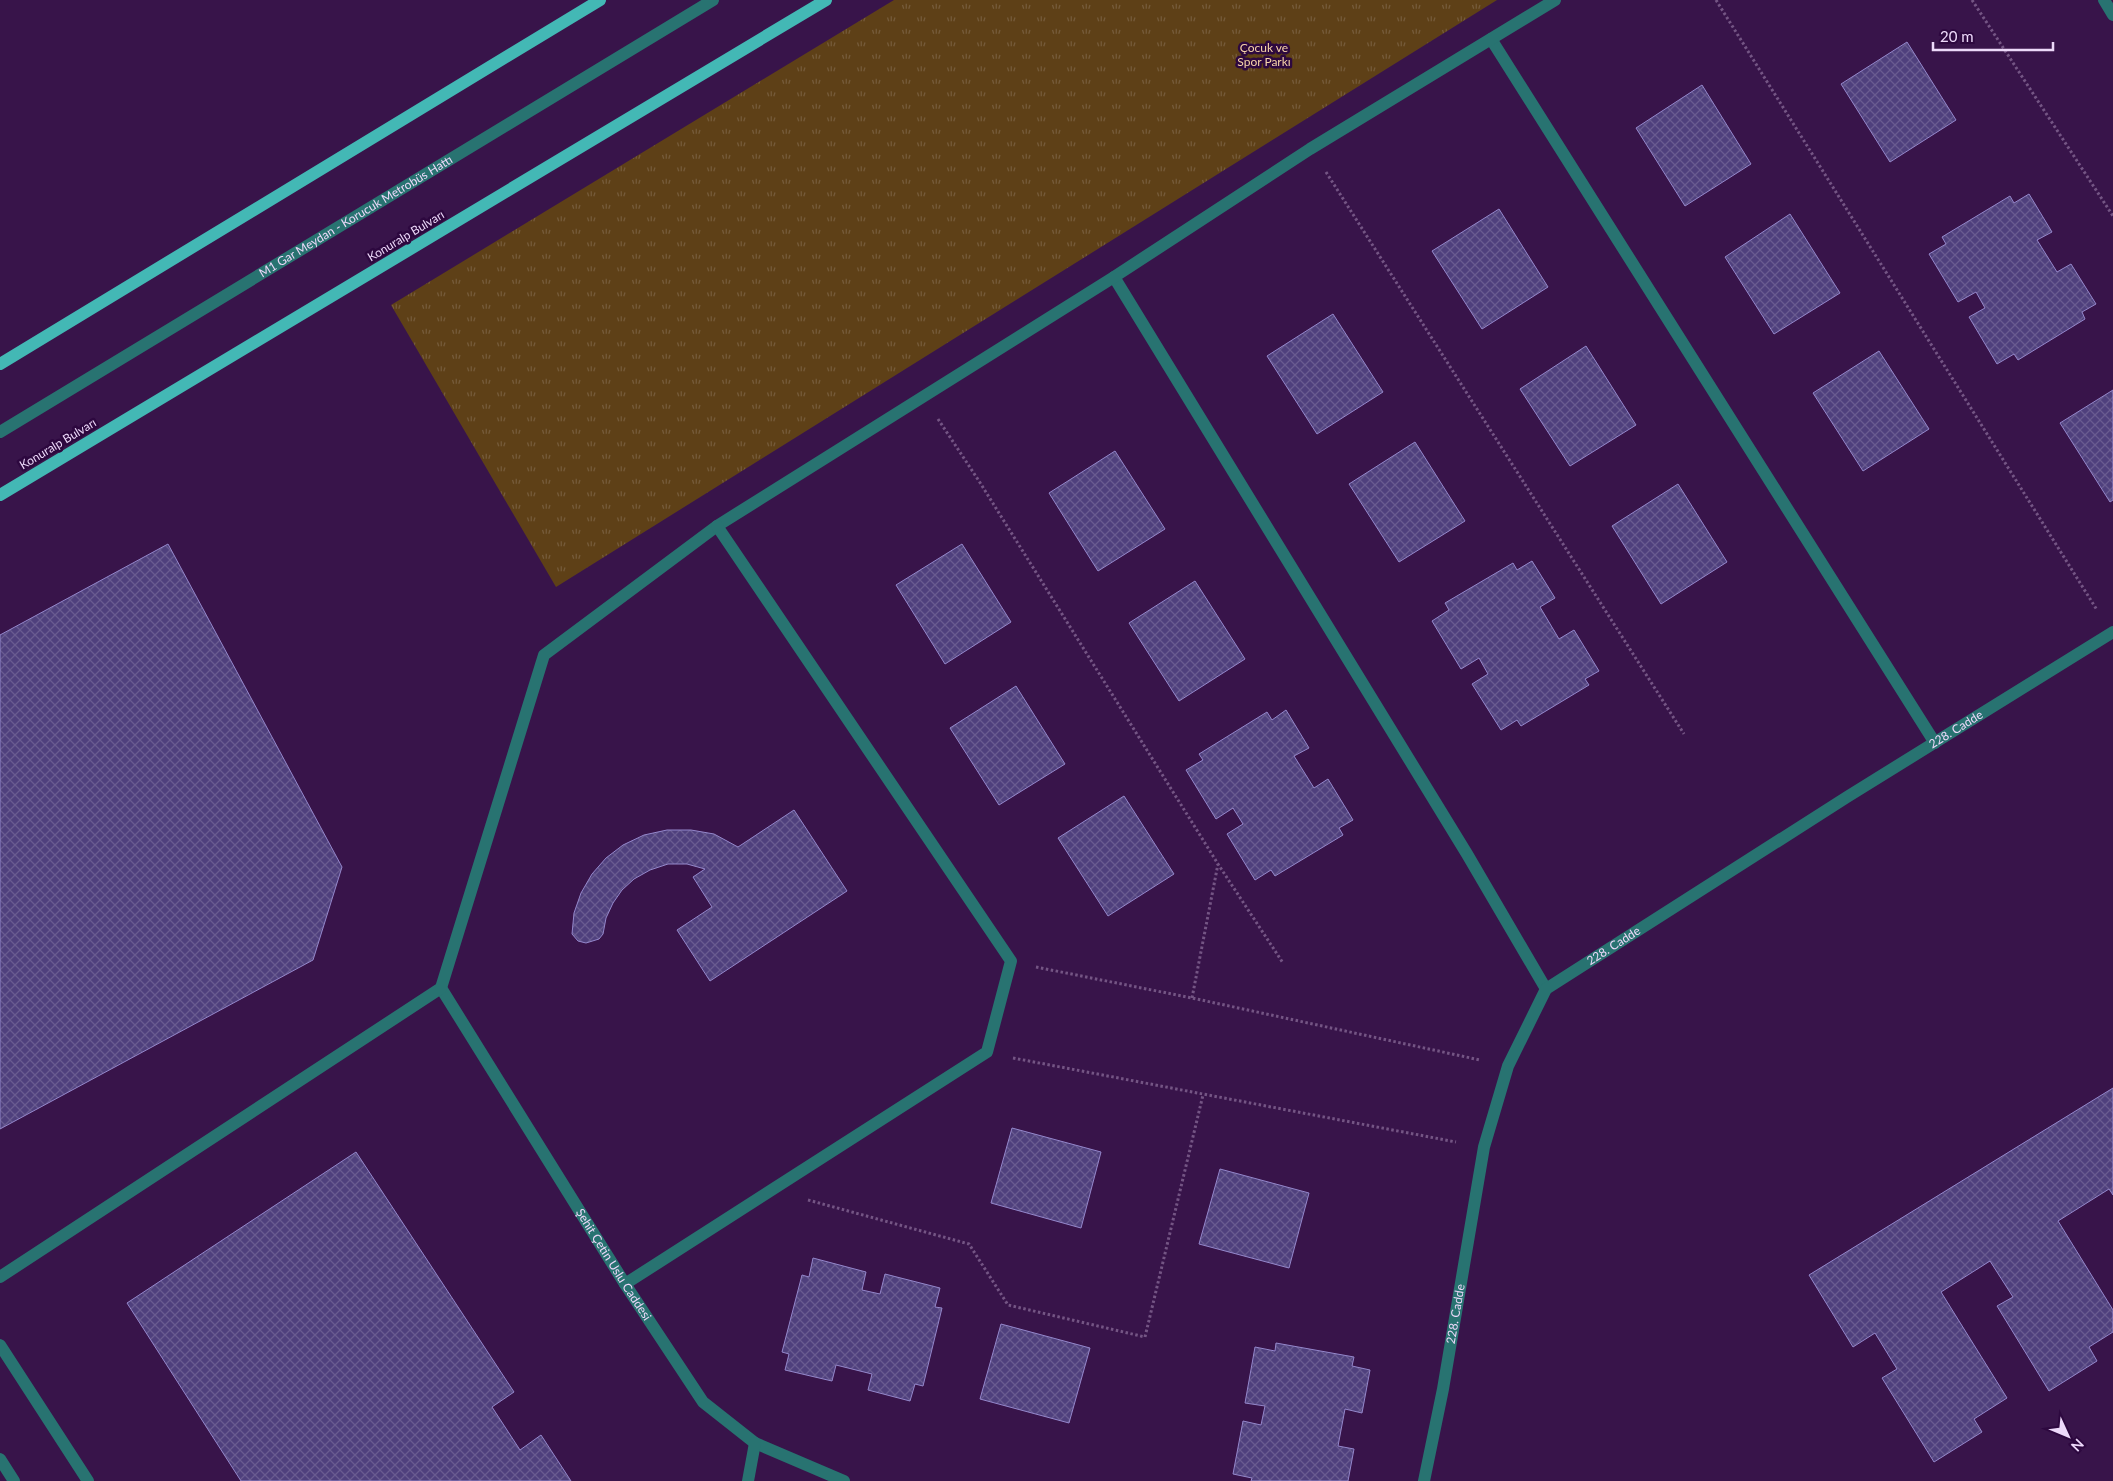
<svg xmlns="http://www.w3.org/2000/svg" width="2113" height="1481" font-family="Lato,sans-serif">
  <defs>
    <pattern id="park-tufts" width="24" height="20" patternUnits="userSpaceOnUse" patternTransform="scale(1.25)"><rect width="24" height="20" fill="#5e4017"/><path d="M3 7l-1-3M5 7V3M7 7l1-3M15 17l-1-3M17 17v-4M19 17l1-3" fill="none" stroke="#755b3a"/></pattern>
    <pattern id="building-cross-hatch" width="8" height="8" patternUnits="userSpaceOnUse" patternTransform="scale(1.25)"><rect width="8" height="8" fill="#4f407d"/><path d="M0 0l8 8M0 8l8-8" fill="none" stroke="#695b90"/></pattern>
  </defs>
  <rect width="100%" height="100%" fill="#38144a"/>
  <path fill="url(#park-tufts)" d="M894,0H1497L556,587L391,305Z"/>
  <g fill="url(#building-cross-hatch)" stroke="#9487cb">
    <path d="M1907,42L1956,120L1890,162L1841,84Z"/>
    <path d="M1702,85L1751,164L1685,206L1636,128Z"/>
    <path d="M2029,194L2052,232L2037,240L2057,272L2071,264L2096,304L2082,312L2085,319L2018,360L2014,354L1997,364L1969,317L1985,308L1976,292L1958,302L1929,254L1946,244L1942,237L2010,196L2014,203Z"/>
    <path d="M1499,209L1548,287L1482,329L1432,251Z"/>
    <path d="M1790,214L1840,293L1774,334L1725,257Z"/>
    <path d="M1333,314L1383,392L1317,434L1267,356Z"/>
    <path d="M1586,346L1636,425L1570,466L1520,389Z"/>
    <path d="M1879,351L1929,429L1863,471L1813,393Z"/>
    <path d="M2113,390V500L2110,502L2060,423Z"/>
    <path d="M1415,442L1465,521L1399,562L1349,484Z"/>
    <path d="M1115,451L1165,529L1098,571L1049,493Z"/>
    <path d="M1678,484L1727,562L1661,604L1612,526Z"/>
    <path d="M168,544L342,867L313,960L0,1129V635Z"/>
    <path d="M962,544L1011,622L945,664L896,585Z"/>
    <path d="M1532,561L1555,598L1540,607L1559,639L1574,630L1599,671L1585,679L1589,685L1521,726L1517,720L1501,730L1472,684L1488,674L1479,658L1461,669L1432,621L1449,610L1445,603L1513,563L1517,570Z"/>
    <path d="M1195,581L1245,659L1179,701L1129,623Z"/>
    <path d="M1016,686L1065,764L999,805L950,728Z"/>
    <path d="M1286,710L1309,748L1294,756L1314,788L1328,779L1353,820L1339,828L1343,835L1275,876L1271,870L1255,880L1227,834L1243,824L1233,808L1216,819L1186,770L1203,760L1199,754L1267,712L1272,720Z"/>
    <path d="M1124,796L1174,874L1108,916L1058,838Z"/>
    <path d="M794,810L847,891L710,981L677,930L712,907L693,877L705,869L687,864H668L650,870L634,879L622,890L613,903L606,918L603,934L599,939L586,943L578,941L572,934L574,913L581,893L592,874L606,858L623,845L644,835L667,830H691L714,834L738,847Z"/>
    <path d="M2113,1088V1195L2109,1189L2058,1221L2113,1310V1332L2089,1347L2097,1361L2049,1391L1997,1306L2013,1297L1990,1261L1941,1292L2007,1398L1974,1419L1982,1432L1934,1462L1882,1378L1897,1369L1875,1333L1853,1347L1809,1275Z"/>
    <path d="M1012,1128L1101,1152L1081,1228L991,1203Z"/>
    <path d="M356,1152L514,1392L492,1407L520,1450L541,1435L571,1481H241L127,1303Z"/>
    <path d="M1220,1169L1309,1193L1289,1268L1199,1244Z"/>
    <path d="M813,1258L866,1272L862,1290L880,1294L885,1274L940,1288L935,1307L942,1308L923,1386L915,1384L910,1401L868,1390L872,1374L836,1365L832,1381L785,1370L789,1354L782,1352L802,1275L809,1277Z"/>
    <path d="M1001,1324L1090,1348L1069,1423L980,1399Z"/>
    <path d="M1276,1343L1354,1357L1352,1366L1370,1370L1362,1413L1345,1409L1338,1446L1354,1449L1348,1481H1251L1252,1478L1233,1474L1243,1421L1261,1425L1265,1406L1245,1403L1255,1347L1275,1351Z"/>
  </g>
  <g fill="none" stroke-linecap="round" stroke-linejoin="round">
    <g stroke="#745584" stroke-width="3" stroke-dasharray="2.5 2.5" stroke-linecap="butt">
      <path d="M1716,0L2097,610"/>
      <path d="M1972,0L2113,216"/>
      <path d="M1326,172L1684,734"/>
      <path d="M938,419L979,481L1218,864L1283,963"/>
      <path d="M1036,967L1192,998L1480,1060"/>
      <path d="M1192,998L1218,864"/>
      <path d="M1013,1058L1456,1142"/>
      <path d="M808,1200L969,1244L1008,1305L1145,1337L1203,1095"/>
    </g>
    <path stroke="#287371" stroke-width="12" id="s1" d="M0,432L713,0"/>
    <g stroke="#287371" stroke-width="12">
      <path d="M2104,0L2113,15"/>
      <path d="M1491,39L1935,743"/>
      <path d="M1114,277L1467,854L1546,989"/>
      <path id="s2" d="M441,988L625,1284L703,1402L755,1443L844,1481"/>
      <path d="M0,1277L441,988L544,655L717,526L1114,277L1310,149L1555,0"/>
      <path d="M625,1284L987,1052L1011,961L717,526"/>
      <path d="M748,1481L755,1443"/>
      <path id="s3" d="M1424,1481L1443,1389L1484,1147L1508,1066L1546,989L1847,797L2113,632"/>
    </g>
    <g stroke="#287371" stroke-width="12">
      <path d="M0,1345L88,1481"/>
      <path d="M0,1459L14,1481"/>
    </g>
    <g stroke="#43b8b5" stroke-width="12">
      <path d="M0,364L600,0"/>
      <path d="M0,495L826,0"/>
    </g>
  </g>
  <g text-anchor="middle" stroke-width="5" stroke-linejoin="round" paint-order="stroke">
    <g font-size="12" fill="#f8d5a9" stroke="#2d083f">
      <text x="1264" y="52">Çocuk ve<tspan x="1264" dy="14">Spor Parkı</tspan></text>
    </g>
    <g font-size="12" fill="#edd9fa" stroke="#2d083f">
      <text dy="4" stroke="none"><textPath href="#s1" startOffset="416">M1 Gar Meydan - Korucuk Metrobüs Hattı</textPath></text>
      <text transform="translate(406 236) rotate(-31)" y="4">Konuralp Bulvarı</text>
      <text transform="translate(58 444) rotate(-31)" y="4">Konuralp Bulvarı</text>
      <text dy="4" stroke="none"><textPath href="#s3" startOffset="995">228. Cadde</textPath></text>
      <text dy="4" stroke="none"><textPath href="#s3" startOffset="590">228. Cadde</textPath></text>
      <text dy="4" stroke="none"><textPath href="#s2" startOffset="326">Şehit Çetin Uslu Caddesi</textPath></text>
      <text dy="4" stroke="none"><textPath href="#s3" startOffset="170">228. Cadde</textPath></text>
    </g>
  </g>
  <g transform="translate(2068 1436) rotate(134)" stroke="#2d083f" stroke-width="4" paint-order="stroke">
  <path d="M0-4L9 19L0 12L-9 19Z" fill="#edd9fa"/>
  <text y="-8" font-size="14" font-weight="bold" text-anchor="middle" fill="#edd9fa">N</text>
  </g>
  <path d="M1933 42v8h120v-8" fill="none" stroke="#edd9fa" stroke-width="2.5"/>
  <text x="1940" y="42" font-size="15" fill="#edd9fa" stroke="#2d083f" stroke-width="4" paint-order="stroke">20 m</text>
</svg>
